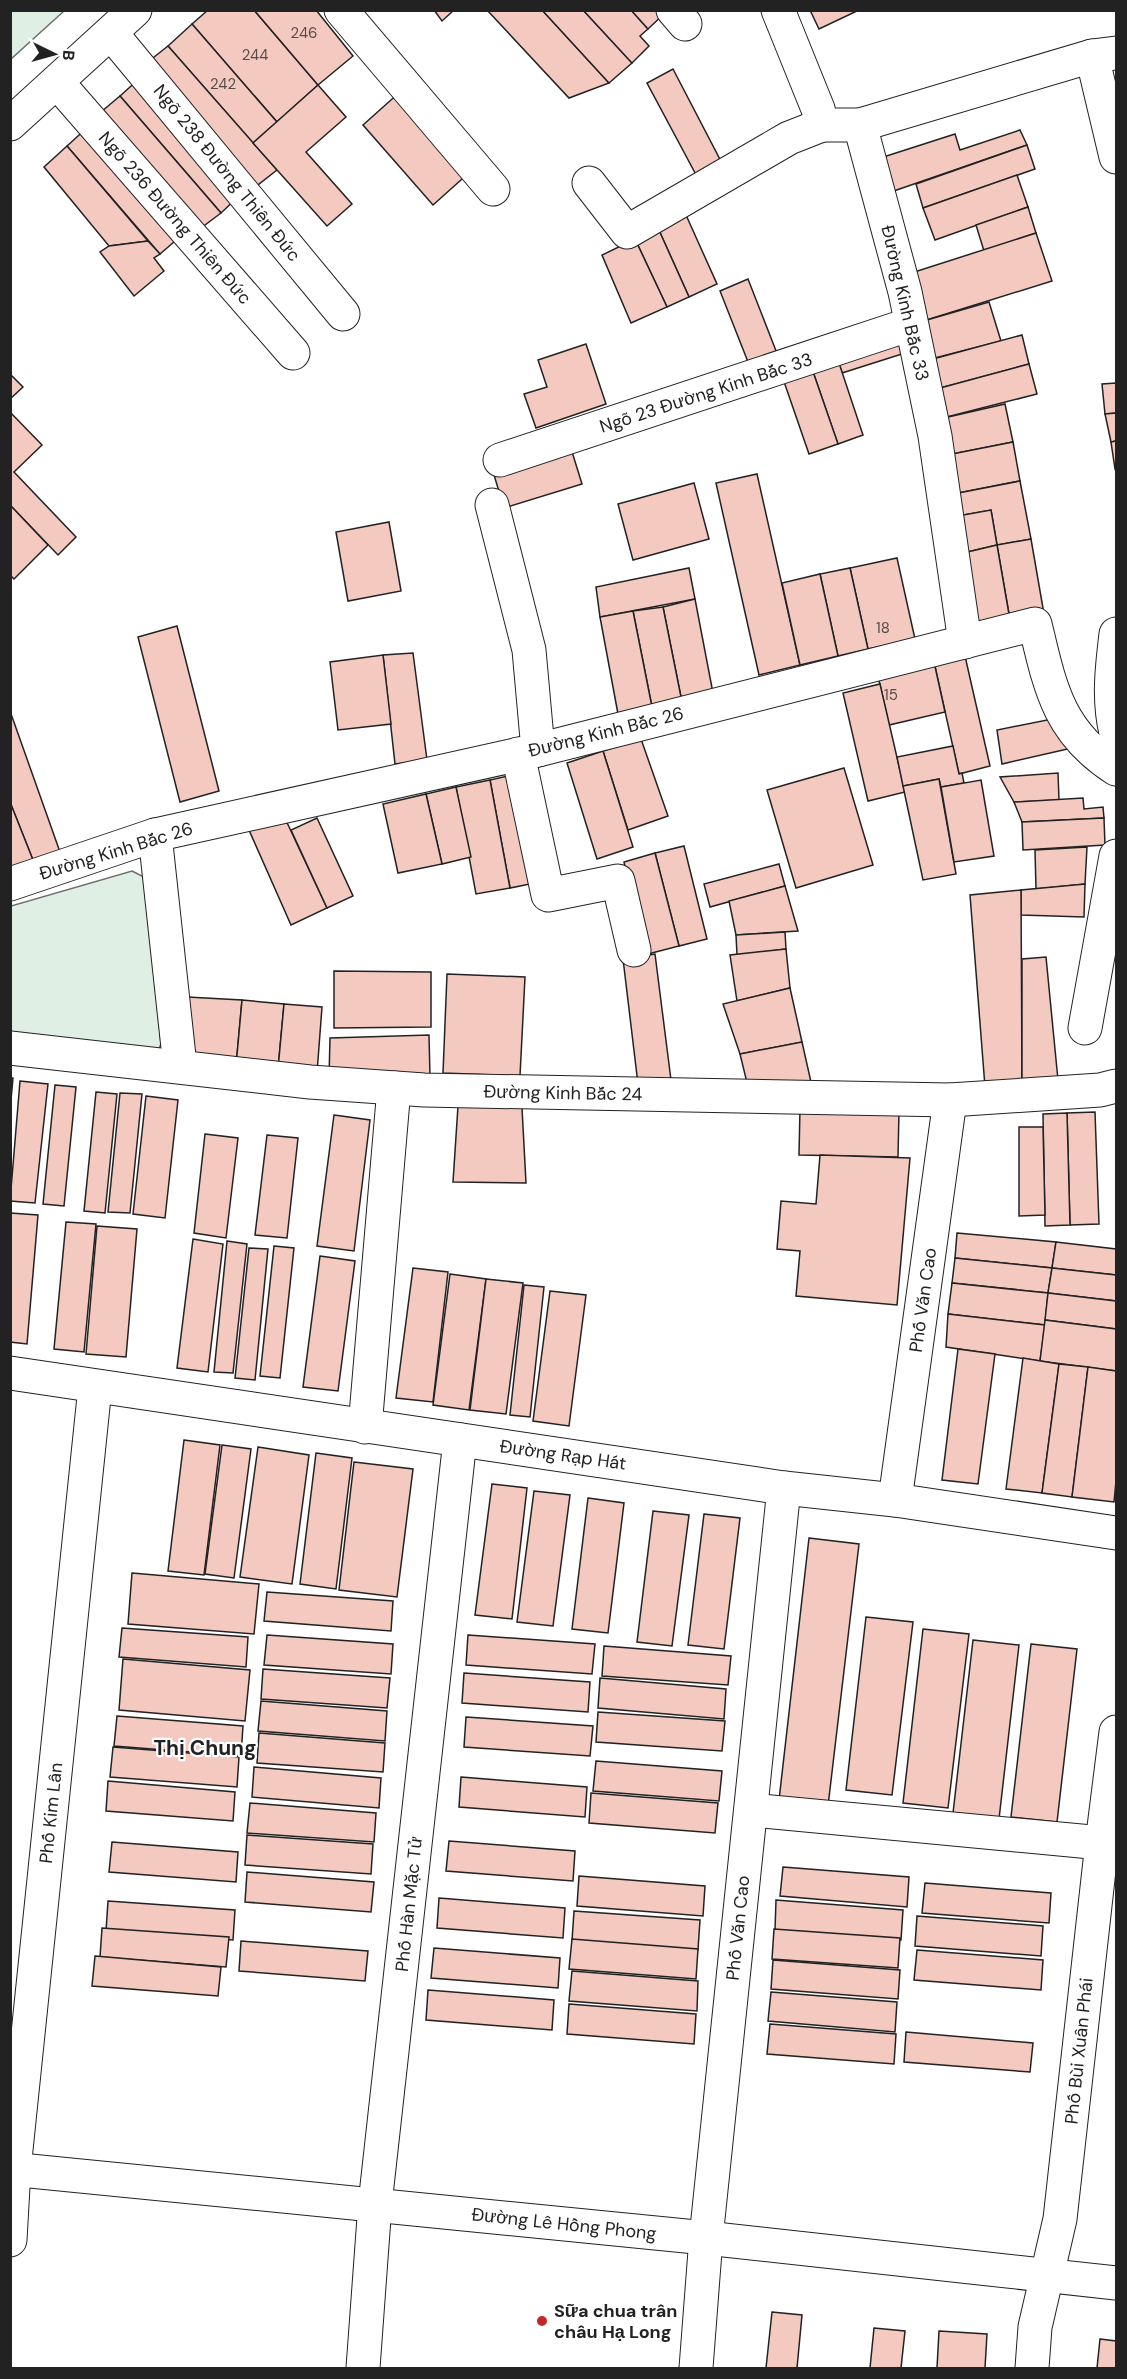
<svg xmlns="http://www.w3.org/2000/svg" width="1127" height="2379" font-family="'DM Sans',sans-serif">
  <rect width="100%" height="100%" fill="#fff"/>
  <g fill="#e0efe3" stroke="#6f6f6f" stroke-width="1.5">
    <path d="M11,10H64V11L11,59Z"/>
    <path d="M132,871L144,877L161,1044L156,1054L11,1039V906Z"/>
  </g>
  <g fill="#f3c9c0" stroke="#222" stroke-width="1.5">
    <path d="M208,10H254L318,85L277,122L192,24Z"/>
    <path d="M254,10H316L353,56L318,85Z"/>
    <path d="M434,10H454L442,21Z"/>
    <path d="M487,10H542L609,83L569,98Z"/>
    <path d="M542,10H583L632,63L609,83Z"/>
    <path d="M583,10H631L648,29L640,36L649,46L632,63Z"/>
    <path d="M631,10H668L648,29Z"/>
    <path d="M810,10H859L819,29Z"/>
    <path d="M192,24L277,122L253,143L168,46Z"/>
    <path d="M168,46L277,170L249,192L144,65Z"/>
    <path d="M673,69L726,171L701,184L647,83Z"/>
    <path d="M140,78L241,194L221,213L120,96Z"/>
    <path d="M318,85L346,117L306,152L352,204L327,226L253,143Z"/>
    <path d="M401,91L471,171L433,205L363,125Z"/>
    <path d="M120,96L221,213L197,231L95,117Z"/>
    <path d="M89,126L182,235L160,254L67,146Z"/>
    <path d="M1020,130L1027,145L885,194L874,160L955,134L960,150Z"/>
    <path d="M1027,145L1035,169L923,208L916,184Z"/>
    <path d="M67,146L148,241L109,246L44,167Z"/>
    <path d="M1017,175L1028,207L935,240L923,208Z"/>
    <path d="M1028,207L1036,233L984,251L976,225Z"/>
    <path d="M686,215L717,284L689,297L658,228Z"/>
    <path d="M658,228L689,297L667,307L635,239Z"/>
    <path d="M1036,233L1052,281L920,322L905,275Z"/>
    <path d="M635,239L667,307L631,323L602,255Z"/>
    <path d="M148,241L160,254L154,258L164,271L134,296L100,252L109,246Z"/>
    <path d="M748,279L780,361L752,372L720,291Z"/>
    <path d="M989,302L1001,341L927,360L920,322Z"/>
    <path d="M899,335L905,353L842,373L836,354Z"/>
    <path d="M1022,335L1029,364L929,391L922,362Z"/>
    <path d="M586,344L606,404L536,428L524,394L547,387L538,360Z"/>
    <path d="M836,354L863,435L838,444L810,363Z"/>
    <path d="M810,363L838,444L809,454L781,373Z"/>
    <path d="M1029,364L1037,394L935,420L929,391Z"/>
    <path d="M10,374L23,387L10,399Z"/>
    <path d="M1116,383V413L1105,414L1102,384Z"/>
    <path d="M1005,404L1013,442L942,456L935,420Z"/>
    <path d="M10,412L42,445L14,472L76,537L58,555L10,505Z"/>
    <path d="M1116,413V441L1111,442L1105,414Z"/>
    <path d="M1116,441V468L1115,469L1111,442Z"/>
    <path d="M569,442L582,484L504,508L491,465Z"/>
    <path d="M1013,442L1020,481L948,495L942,456Z"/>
    <path d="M757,474L800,665L759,675L716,483Z"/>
    <path d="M1020,481L1031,539L997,545L991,510L952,517L948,495Z"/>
    <path d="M694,483L709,539L633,560L618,504Z"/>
    <path d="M10,505L48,545L14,579L10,575Z"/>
    <path d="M991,510L997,545L959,554L952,517Z"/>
    <path d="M389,522L401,591L348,601L336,532Z"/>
    <path d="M1031,539L1044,614L1010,620L997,545Z"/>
    <path d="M997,545L1010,620L971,627L959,554Z"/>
    <path d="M897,558L915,639L868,649L850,568Z"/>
    <path d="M689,568L695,599L600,617L596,587Z"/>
    <path d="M850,568L868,649L838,656L820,574Z"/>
    <path d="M820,574L838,656L800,665L782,583Z"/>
    <path d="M695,599L713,693L682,702L663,607Z"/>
    <path d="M663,607L682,702L652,707L633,611Z"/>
    <path d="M633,611L652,707L618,714L600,617Z"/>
    <path d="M177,626L219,791L180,802L138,637Z"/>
    <path d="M413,653L427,760L395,764L383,655Z"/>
    <path d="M383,655L391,724L338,730L330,662Z"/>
    <path d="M965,656L990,766L959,774L934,662Z"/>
    <path d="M934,662L945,712L889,725L878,676Z"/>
    <path d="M880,684L905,792L868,801L843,693Z"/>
    <path d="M10,711L60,852L33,860L10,802Z"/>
    <path d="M1057,718L1072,748L1002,764L997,730Z"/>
    <path d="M641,739L668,816L628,830L603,751Z"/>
    <path d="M953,746L959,774L962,773L964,783L941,787L939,779L903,786L897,757Z"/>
    <path d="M603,751L633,847L597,859L567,763Z"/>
    <path d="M844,768L873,865L796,888L767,790Z"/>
    <path d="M1058,773L1059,800L1014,802L1000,777Z"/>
    <path d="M517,774L535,883L510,888L490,780Z"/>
    <path d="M939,779L956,874L923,880L903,786Z"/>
    <path d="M490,780L510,888L476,894L456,787Z"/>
    <path d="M981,780L994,856L954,862L941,787Z"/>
    <path d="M456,787L471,857L442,864L426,794Z"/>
    <path d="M426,794L442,864L398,873L383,804Z"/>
    <path d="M1083,798L1084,809L1103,807L1104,818L1022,822L1014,802Z"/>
    <path d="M10,802L33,860L10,867Z"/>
    <path d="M283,814L327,908L291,925L249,830Z"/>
    <path d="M317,818L353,896L327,908L291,830Z"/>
    <path d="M1104,818L1105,845L1023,850L1022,822Z"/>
    <path d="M684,846L707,939L679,946L655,853Z"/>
    <path d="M1087,847L1085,884L1036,889L1035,850Z"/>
    <path d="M655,853L679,946L644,955L624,862Z"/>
    <path d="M779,864L785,886L710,907L704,884Z"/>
    <path d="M1085,884L1084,917L1021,915V890Z"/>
    <path d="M785,886L798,931L736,935L729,901Z"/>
    <path d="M1021,890L1022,1085L985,1087L970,895Z"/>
    <path d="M785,932L786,949L737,955L736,935Z"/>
    <path d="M786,949L790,988L737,1001L730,955Z"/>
    <path d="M655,954L671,1080L638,1084L623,959Z"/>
    <path d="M1046,957L1058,1080L1022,1085V959Z"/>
    <path d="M334,971L431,972V1027L334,1028Z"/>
    <path d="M447,974L525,977L520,1076L443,1073Z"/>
    <path d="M790,988L802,1042L740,1054L723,1004Z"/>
    <path d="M187,997L242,1000L236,1066L183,1062Z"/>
    <path d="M242,1000L284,1004L278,1069L236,1066Z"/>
    <path d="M284,1004L322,1007L317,1073L278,1069Z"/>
    <path d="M429,1035L430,1077L329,1078L330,1038Z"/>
    <path d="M802,1042L811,1082L749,1091L740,1054Z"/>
    <path d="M10,1078H13L10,1111Z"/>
    <path d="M20,1081L48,1084L35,1203L10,1201Z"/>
    <path d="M55,1085L76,1087L64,1206L43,1204Z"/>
    <path d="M96,1092L117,1094L105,1213L84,1211Z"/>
    <path d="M120,1093L142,1094L130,1213L108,1212Z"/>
    <path d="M146,1096L178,1100L165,1218L133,1214Z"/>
    <path d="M458,1106L522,1108L526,1183L453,1182Z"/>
    <path d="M800,1108L899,1111L898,1157L799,1155Z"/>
    <path d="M1095,1112L1099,1224L1070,1225L1067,1113Z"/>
    <path d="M1067,1113L1070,1225L1045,1226L1043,1114Z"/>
    <path d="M334,1115L370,1120L354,1251L317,1246Z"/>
    <path d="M1019,1127H1043L1045,1215L1019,1216Z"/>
    <path d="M205,1134L238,1138L226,1238L194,1233Z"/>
    <path d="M267,1135L298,1138L287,1238L255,1235Z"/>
    <path d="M820,1155L910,1158L897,1305L796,1296L800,1251L777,1249L781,1201L816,1204Z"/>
    <path d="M10,1213L38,1215L27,1344L10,1342Z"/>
    <path d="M66,1222L96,1224L84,1352L54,1349Z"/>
    <path d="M97,1226L137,1229L126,1357L86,1354Z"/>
    <path d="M957,1233L1056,1242L1052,1268L955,1258Z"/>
    <path d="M193,1239L223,1244L208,1372L177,1368Z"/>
    <path d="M227,1241L247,1244L233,1373L214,1372Z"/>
    <path d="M1056,1242L1116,1249V1275L1052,1268Z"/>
    <path d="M274,1246L294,1248L280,1378L260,1376Z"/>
    <path d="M249,1248L268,1249L255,1380L235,1378Z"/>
    <path d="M320,1256L355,1261L338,1391L303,1387Z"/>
    <path d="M955,1258L1052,1268L1048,1293L952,1283Z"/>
    <path d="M413,1268L448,1272L433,1402L396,1398Z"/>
    <path d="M1052,1268L1116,1275V1301L1048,1293Z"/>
    <path d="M450,1274L486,1279L469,1410L433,1405Z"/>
    <path d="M486,1279L523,1283L506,1414L470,1410Z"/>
    <path d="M952,1283L1048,1293L1045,1325L948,1314Z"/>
    <path d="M524,1285L544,1287L530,1417L510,1415Z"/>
    <path d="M550,1291L586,1295L569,1426L533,1421Z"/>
    <path d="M1048,1293L1116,1301V1329L1045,1320Z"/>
    <path d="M948,1314L1045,1325L1040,1361L946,1347Z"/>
    <path d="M1045,1320L1116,1329V1371L1040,1361Z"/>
    <path d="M958,1349L995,1354L978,1484L942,1480Z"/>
    <path d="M1023,1358L1059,1364L1042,1493L1006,1489Z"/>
    <path d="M1059,1364L1088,1367L1072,1497L1042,1493Z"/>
    <path d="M1088,1367L1116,1371V1481L1114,1502L1072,1497Z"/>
    <path d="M184,1440L220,1445L204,1575L168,1571Z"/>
    <path d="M222,1445L251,1449L234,1578L205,1574Z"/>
    <path d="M258,1447L309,1455L292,1584L240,1577Z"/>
    <path d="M316,1453L352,1458L336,1589L300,1584Z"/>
    <path d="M354,1462L413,1469L397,1597L339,1590Z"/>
    <path d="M492,1484L527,1488L512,1619L475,1615Z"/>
    <path d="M534,1491L570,1495L553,1626L517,1622Z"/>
    <path d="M588,1498L624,1503L608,1633L572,1629Z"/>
    <path d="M653,1511L689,1515L672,1646L637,1642Z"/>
    <path d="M704,1514L740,1518L724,1649L688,1645Z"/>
    <path d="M809,1538L859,1544L828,1806L779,1800Z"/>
    <path d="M132,1573L259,1584L254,1634L128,1624Z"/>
    <path d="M267,1592L393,1601L391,1631L264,1621Z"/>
    <path d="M866,1617L913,1622L892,1795L846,1790Z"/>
    <path d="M122,1628L248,1637L246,1667L119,1657Z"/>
    <path d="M923,1629L969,1634L948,1808L903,1803Z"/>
    <path d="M267,1635L393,1644L391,1674L264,1665Z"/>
    <path d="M468,1635L595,1644L592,1674L466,1665Z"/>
    <path d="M973,1640L1019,1645L999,1819L953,1813Z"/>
    <path d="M1031,1644L1077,1649L1057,1822L1011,1817Z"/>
    <path d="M604,1646L731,1656L728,1685L602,1676Z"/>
    <path d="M123,1659L250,1670L245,1721L119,1710Z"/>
    <path d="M263,1669L390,1678L387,1708L261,1699Z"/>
    <path d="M464,1673L590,1682L588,1712L462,1703Z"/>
    <path d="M600,1678L726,1689L724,1719L598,1708Z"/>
    <path d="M261,1701L387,1711L385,1741L258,1731Z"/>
    <path d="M598,1712L725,1721L722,1751L596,1742Z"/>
    <path d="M117,1716L243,1726L241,1756L114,1746Z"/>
    <path d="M466,1717L593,1726L590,1756L464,1747Z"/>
    <path d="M259,1733L385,1743L383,1772L257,1763Z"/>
    <path d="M113,1747L239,1757L237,1787L110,1777Z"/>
    <path d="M596,1761L722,1771L719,1801L593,1791Z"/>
    <path d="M254,1767L381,1778L379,1808L252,1797Z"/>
    <path d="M461,1777L587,1787L585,1817L459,1807Z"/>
    <path d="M108,1781L235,1792L233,1821L106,1811Z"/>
    <path d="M591,1793L718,1803L715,1833L589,1823Z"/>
    <path d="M250,1803L376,1813L374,1842L247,1833Z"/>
    <path d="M247,1835L373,1844L371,1874L245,1865Z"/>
    <path d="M449,1841L575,1851L573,1881L446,1871Z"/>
    <path d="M112,1842L238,1852L236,1882L109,1872Z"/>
    <path d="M783,1867L909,1877L907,1907L780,1896Z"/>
    <path d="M247,1872L374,1882L371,1912L245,1902Z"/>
    <path d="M579,1876L705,1886L703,1916L577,1906Z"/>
    <path d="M925,1883L1051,1893L1049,1923L922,1913Z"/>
    <path d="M439,1898L565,1908L563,1938L437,1928Z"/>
    <path d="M776,1900L903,1910L901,1940L775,1930Z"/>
    <path d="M108,1901L235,1910L233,1940L106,1931Z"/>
    <path d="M574,1911L700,1920L698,1950L572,1941Z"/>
    <path d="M917,1916L1043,1926L1041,1956L915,1946Z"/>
    <path d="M102,1928L229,1937L226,1967L100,1957Z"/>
    <path d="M774,1929L900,1938L898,1968L772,1959Z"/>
    <path d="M572,1939L698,1949L696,1979L569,1969Z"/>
    <path d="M241,1941L368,1951L365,1981L239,1971Z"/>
    <path d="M434,1948L560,1958L558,1988L431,1978Z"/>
    <path d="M917,1950L1043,1960L1041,1990L914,1980Z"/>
    <path d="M95,1956L221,1967L218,1996L92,1986Z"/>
    <path d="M773,1960L900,1970L898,1999L771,1989Z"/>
    <path d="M572,1971L698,1981L697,2011L569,2001Z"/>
    <path d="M428,1990L554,2000L552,2030L426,2020Z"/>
    <path d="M771,1992L897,2002L895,2032L768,2021Z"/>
    <path d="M569,2004L696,2014L694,2044L567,2034Z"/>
    <path d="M770,2024L896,2034L894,2064L767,2054Z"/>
    <path d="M906,2032L1033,2043L1030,2072L904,2062Z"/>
    <path d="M772,2312L802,2315L797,2368H766Z"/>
    <path d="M874,2328L905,2331L901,2368H870Z"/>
    <path d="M939,2331L987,2334L985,2368H937Z"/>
    <path d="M1100,2339L1116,2341V2368H1097Z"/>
  </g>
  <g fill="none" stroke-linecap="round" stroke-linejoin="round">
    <g stroke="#222" stroke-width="35">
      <g id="minor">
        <path d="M341,10L493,189"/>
        <path d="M673,10L685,24"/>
        <path d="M778,10L818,109L822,125H860L905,292L935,436L965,642"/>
        <path d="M111,33L343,314"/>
        <path d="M1092,56L1116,157"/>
        <path d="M57,82L293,353"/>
        <path d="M860,125L1092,56L1116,53"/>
        <path d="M589,183L627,232L789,138L822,125"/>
        <path d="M500,460L911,324"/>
        <path d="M492,505L529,650L538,750"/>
        <path d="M1116,634C1112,667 1108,700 1116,733"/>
        <path d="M518,754L548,895L618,881L634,950"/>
        <path d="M155,835L180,1066"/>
        <path d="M10,884L155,835L538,750L1035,624C1050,687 1058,732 1116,769"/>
        <path d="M1085,1028L1116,856"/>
        <path d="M10,1048L310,1082L424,1090L950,1100L1100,1090L1116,1086"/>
        <path d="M10,1373L784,1488L895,1500L1116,1533"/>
        <path d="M365,1427L394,1088"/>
        <path d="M895,1500L950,1100"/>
        <path d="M751,1810L1102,1843"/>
        <path d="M10,2169L706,2238L1116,2283"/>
        <path d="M10,2240L14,2169L95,1387"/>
        <path d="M363,2368L375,2204L460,1440"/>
        <path d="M696,2368L706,2238L784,1488"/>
        <path d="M1032,2368L1035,2327L1060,2219L1102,1843L1116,1732"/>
      </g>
    </g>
    <g stroke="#222" stroke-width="35">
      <path id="major" d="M10,124L135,10"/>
    </g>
    <use href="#minor" stroke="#fff" stroke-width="33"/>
    <use href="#major" stroke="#fff" stroke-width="33"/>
  </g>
  <circle fill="#c62828" stroke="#fff" stroke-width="2" cx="542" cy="2321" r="6"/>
  <g text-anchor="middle" stroke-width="4.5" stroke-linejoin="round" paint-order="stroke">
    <g font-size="15" fill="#564c4a">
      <text x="304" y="38">246</text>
      <text x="255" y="60">244</text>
      <text x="223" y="89">242</text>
      <text x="883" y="633">18</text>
      <text x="891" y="700">15</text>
    </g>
    <g font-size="18" fill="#222" stroke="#fff">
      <text transform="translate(227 173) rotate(51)" y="6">Ngõ 238 Đường Thiên Đức</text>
      <text transform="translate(175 218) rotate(49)" y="6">Ngõ 236 Đường Thiên Đức</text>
      <text transform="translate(905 303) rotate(77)" y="6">Đường Kinh Bắc 33</text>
      <text transform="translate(706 393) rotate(-18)" y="6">Ngõ 23 Đường Kinh Bắc 33</text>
      <text transform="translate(606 732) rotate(-14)" y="6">Đường Kinh Bắc 26</text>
      <text transform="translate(116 851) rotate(-17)" y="6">Đường Kinh Bắc 26</text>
      <text transform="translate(563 1093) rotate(1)" y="6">Đường Kinh Bắc 24</text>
      <text transform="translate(923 1300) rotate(-82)" y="6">Phố Văn Cao</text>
      <text transform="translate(563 1455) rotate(8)" y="6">Đường Rạp Hát</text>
      <text transform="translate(51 1813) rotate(-84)" y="6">Phố Kim Lân</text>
      <text transform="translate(409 1904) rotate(-84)" y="6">Phố Hàn Mặc Tử</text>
      <text transform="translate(738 1928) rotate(-84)" y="6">Phố Văn Cao</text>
      <text transform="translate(1079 2051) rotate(-84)" y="6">Phố Bùi Xuân Phái</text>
      <text transform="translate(564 2224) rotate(6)" y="6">Đường Lê Hồng Phong</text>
    </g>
    <g font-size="18" font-weight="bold" fill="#222" stroke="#fff" text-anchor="start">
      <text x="554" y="2317">Sữa chua trân<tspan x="554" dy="21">châu Hạ Long</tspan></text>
    </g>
    <g font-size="21" font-weight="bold" fill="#222" stroke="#fff">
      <text x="205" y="1755">Thị Chung</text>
    </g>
  </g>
  <rect width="1127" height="2379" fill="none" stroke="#222222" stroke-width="24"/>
  <g transform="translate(54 54) rotate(95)" stroke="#ffffff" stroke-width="4.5" paint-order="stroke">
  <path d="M0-4.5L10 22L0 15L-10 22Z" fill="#222222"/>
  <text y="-9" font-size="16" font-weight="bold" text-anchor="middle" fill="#222222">B</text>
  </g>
</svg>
